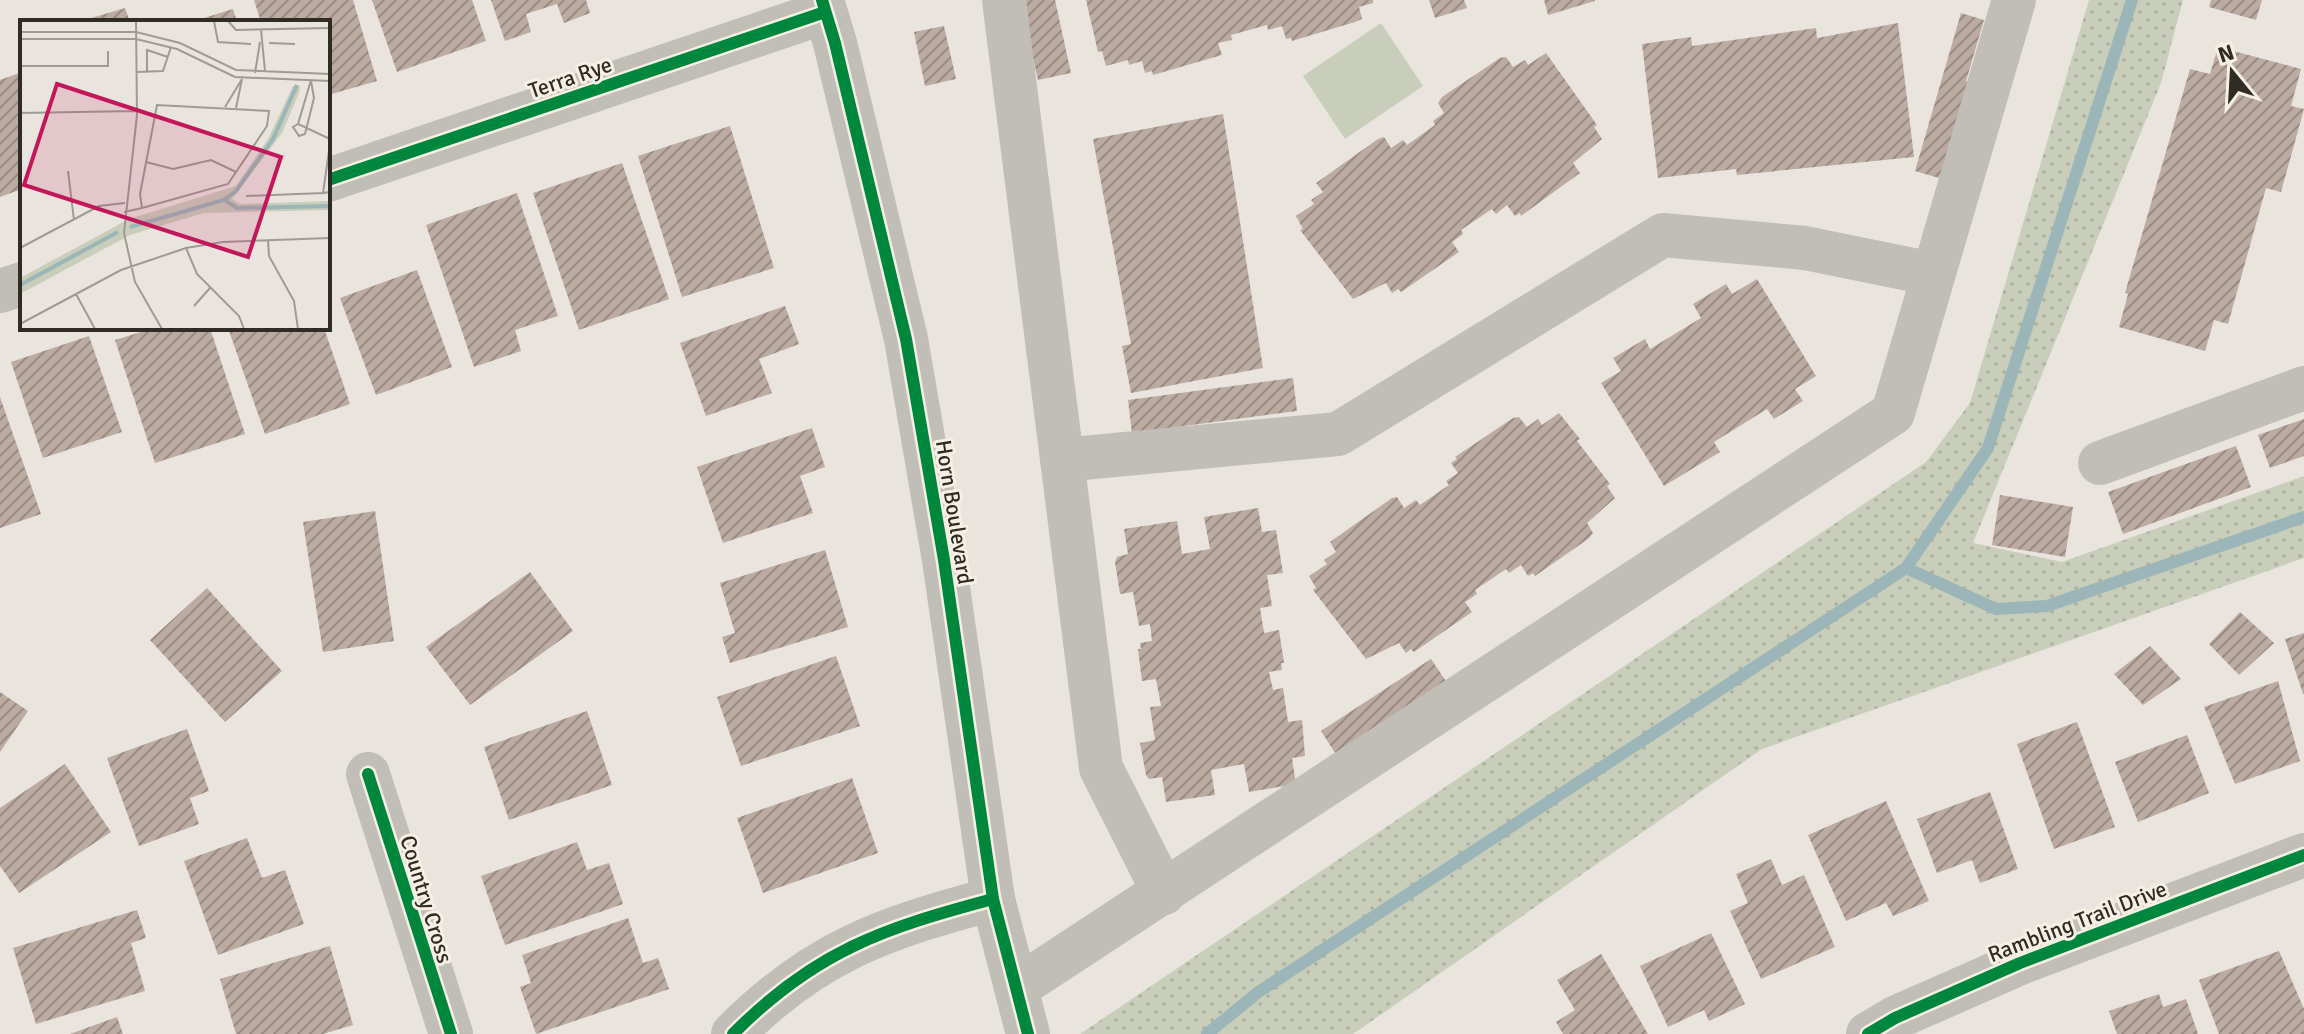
<svg xmlns="http://www.w3.org/2000/svg" width="2304" height="1034" font-family="Signika,sans-serif">
  <defs>
    <pattern id="grass-dots" width="8" height="8" patternUnits="userSpaceOnUse" patternTransform="scale(2)"><rect width="8" height="8" fill="#c8ceb9"/><path d="M2 2h.1M6 6h.1" fill="none" stroke="#acb19f" stroke-width="1.8" stroke-linecap="round"/></pattern>
    <pattern id="building-hatch" width="6" height="6" patternUnits="userSpaceOnUse" patternTransform="scale(2)"><rect width="6" height="6" fill="#bbaba1"/><path d="M-1 1l2-2M0 6l6-6M5 7l2-2" fill="none" stroke="#998b83"/></pattern>
  </defs>
  <rect width="100%" height="100%" fill="#e9e5de"/>
  <path fill="url(#grass-dots)" d="M2089,0H2183L2161,83L1973,543L2062,562L2304,476V558L1762,749L1353,1034H1080L1926,462L1970,403Z"/>
  <path fill="#c8ceb9" d="M1381,23L1423,86L1345,139L1303,76Z"/>
  <g fill="none" stroke-linecap="round" stroke-linejoin="round">
    <g stroke="#9cb5b8" stroke-width="12">
      <path d="M1906,568L1996,609L2047,606L2304,517"/>
      <path d="M1207,1034L1257,993L1906,568L1988,448L2132,0"/>
    </g>
  </g>
  <g fill="url(#building-hatch)">
    <path d="M254,0H353L377,81L328,95V22H261Z"/>
    <path d="M372,0H472L486,41L397,72Z"/>
    <path d="M491,0H586L590,13L564,23L557,4L526,14L531,32L505,41Z"/>
    <path d="M1020,0H1055L1071,73L1038,80Z"/>
    <path d="M1086,0H1373V3L1359,7L1362,19L1355,22L1292,41L1291,38L1286,39L1282,26L1268,30L1267,25L1231,35L1232,40L1218,43L1222,55L1153,75L1152,71L1145,73L1142,61L1129,65L1128,60L1106,66L1102,51L1098,52Z"/>
    <path d="M1429,0H1464L1467,8L1435,18Z"/>
    <path d="M1544,0H1595V1L1548,15Z"/>
    <path d="M2211,0H2262L2256,20L2209,7Z"/>
    <path d="M125,8L130,22H81V21Z"/>
    <path d="M233,9L237,22H194V21Z"/>
    <path d="M1961,13L1984,20L1966,81L1974,83L1946,180L1915,171Z"/>
    <path d="M1898,23L1914,157L1737,175L1736,169L1658,178L1642,44L1691,37L1692,46L1816,28L1817,38Z"/>
    <path d="M944,26L956,79L925,86L914,32Z"/>
    <path d="M2218,47L2301,69L2291,106L2304,109L2281,192L2266,188L2228,324L2214,320L2205,351L2119,327L2128,294L2125,293L2190,69L2210,74Z"/>
    <path d="M1546,53L1597,125L1594,127L1602,139L1573,163L1580,173L1521,216L1520,213L1515,216L1507,205L1496,214L1492,209L1461,230L1463,234L1452,242L1459,252L1401,292L1398,289L1392,293L1386,283L1353,299L1300,230L1303,229L1296,216L1314,204L1311,200L1323,192L1316,183L1378,139L1384,137L1391,148L1403,140L1407,145L1435,125L1433,121L1444,113L1438,103L1442,97L1500,58L1506,57L1513,67L1525,60L1528,65Z"/>
    <path d="M22,72V189L0,197V80Z"/>
    <path d="M1223,114L1263,368L1131,393L1122,346L1131,344L1093,139Z"/>
    <path d="M730,126L774,268L682,297L638,156Z"/>
    <path d="M622,163L669,299L579,330L533,193Z"/>
    <path d="M517,193L558,316L515,330L521,351L474,367L426,225Z"/>
    <path d="M417,270L452,367L376,395L340,298Z"/>
    <path d="M1757,279L1816,376L1795,389L1803,401L1774,419L1767,409L1714,442L1720,452L1664,486L1601,383L1621,371L1613,358L1645,339L1650,349L1701,318L1693,304L1726,284L1732,294Z"/>
    <path d="M785,306L799,344L759,359L772,393L706,416L680,343Z"/>
    <path d="M154,328H210L245,434L155,463L115,340Z"/>
    <path d="M228,328H324L350,404L265,434Z"/>
    <path d="M89,336L122,432L43,458L11,362Z"/>
    <path d="M1293,378L1297,411L1132,433L1128,400Z"/>
    <path d="M0,397L41,514L0,528Z"/>
    <path d="M1559,413L1580,439L1577,441L1610,484L1607,486L1615,498L1587,523L1593,533L1588,539L1535,576L1533,573L1528,576L1521,565L1509,573L1506,569L1475,590L1477,594L1465,602L1472,612L1414,652L1411,649L1406,653L1399,643L1366,659L1313,590L1316,588L1309,576L1327,564L1324,560L1336,552L1330,542L1392,498L1397,497L1404,508L1416,500L1420,505L1449,485L1446,481L1458,473L1451,463L1457,459L1455,457L1513,418L1519,417L1527,427L1538,419L1542,425Z"/>
    <path d="M2304,419V456L2270,468L2258,435Z"/>
    <path d="M812,428L825,467L800,476L813,513L723,543L697,467Z"/>
    <path d="M2236,446L2251,487L2123,534L2108,492Z"/>
    <path d="M2000,495L2073,507L2065,557L1992,545Z"/>
    <path d="M1258,508L1262,532L1276,530L1283,573L1267,575L1272,606L1260,608L1264,633L1279,630L1284,663H1281L1282,670L1269,672L1273,690L1283,688L1288,722L1302,720L1305,756L1292,758L1296,784L1249,792L1244,764L1211,770L1215,795L1166,802L1162,777L1149,779L1146,775L1140,743L1155,740L1150,707L1161,706L1156,679L1142,681L1138,649H1141L1140,643L1152,641L1150,624L1139,626L1133,592L1120,594L1115,562L1117,557L1128,554L1124,529L1177,521L1182,554L1210,549L1204,517Z"/>
    <path d="M375,511L394,641L323,652L303,522Z"/>
    <path d="M825,550L848,627L730,663L722,637L735,633L720,583Z"/>
    <path d="M530,572L573,631L470,705L426,647Z"/>
    <path d="M207,588L282,671L225,722L150,640Z"/>
    <path d="M2240,612L2274,643L2239,675L2209,644Z"/>
    <path d="M2304,633V694H2303L2285,639Z"/>
    <path d="M2150,646L2181,679L2143,705L2114,674Z"/>
    <path d="M836,656L860,726L741,766L717,697Z"/>
    <path d="M1431,659L1450,687L1339,759L1321,731Z"/>
    <path d="M2278,681L2300,761L2235,784L2204,707Z"/>
    <path d="M0,692L28,711L0,752Z"/>
    <path d="M587,711L612,785L509,820L484,747Z"/>
    <path d="M2077,722L2115,827L2054,849L2017,744Z"/>
    <path d="M187,729L209,791L190,798L199,824L139,846L107,758Z"/>
    <path d="M2187,735L2209,793L2138,822L2115,762Z"/>
    <path d="M65,764L111,832L19,893L0,866V808Z"/>
    <path d="M852,778L878,853L763,893L737,818Z"/>
    <path d="M1990,792L2018,869L1980,883L1972,860L1937,873L1917,819Z"/>
    <path d="M1886,801L1929,901L1893,916L1886,903L1846,921L1808,835Z"/>
    <path d="M247,838L262,878L285,870L304,924L218,955L184,861Z"/>
    <path d="M577,842L587,870L609,863L623,904L505,945L481,876Z"/>
    <path d="M1771,859L1782,885L1804,875L1835,947L1761,979L1730,911L1748,903L1736,874Z"/>
    <path d="M137,910L146,938L131,943L145,991L36,1024L13,948Z"/>
    <path d="M628,918L643,963L658,958L669,989L536,1034L520,987L531,983L522,955Z"/>
    <path d="M1711,933L1745,1004L1709,1021L1704,1010L1668,1027L1640,966Z"/>
    <path d="M330,946L353,1025L323,1034H236L220,979Z"/>
    <path d="M2279,951L2304,1009V1034H2219L2199,980Z"/>
    <path d="M1601,954L1648,1034H1563L1556,1022L1575,1010L1557,980Z"/>
    <path d="M2159,994L2163,1007L2186,999L2198,1034H2117L2109,1011Z"/>
    <path d="M117,1017L123,1034H70Z"/>
  </g>
  <g fill="none" stroke-linecap="round" stroke-linejoin="round">
    <g stroke="#c1bdb7" stroke-width="44">
      <path d="M822,0L835,43L906,339L944,560L993,899L1028,1034"/>
      <path d="M1004,0L1101,768L1164,893"/>
      <path d="M328,180L825,12"/>
      <path d="M0,291L22,284"/>
      <path d="M1062,460L1338,434L1663,235L1805,248L1933,274"/>
      <path d="M2100,463L2304,388"/>
      <path d="M368,774L451,1034"/>
      <path d="M1016,988L1893,413L2014,0"/>
      <path d="M733,1034C815,951 884,928 993,899"/>
      <path d="M1868,1034L1895,1018L2020,963L2304,855"/>
    </g>
    <g stroke="#f6f0e4" stroke-width="17">
      <g id="cycleway">
        <path d="M822,0L835,43L906,339L944,560L993,899L1028,1034"/>
        <path d="M328,180L825,12"/>
        <path d="M368,774L451,1034"/>
        <path d="M733,1034C815,951 884,928 993,899"/>
        <path d="M1868,1034L1895,1018L2020,963L2304,855"/>
      </g>
    </g>
    <use href="#cycleway" stroke="#00873e" stroke-width="12"/>
  </g>
  <g text-anchor="middle" stroke-width="6" stroke-linejoin="round" paint-order="stroke">
    <g font-size="22" fill="#312b26" stroke="#f6f0e4">
      <text transform="translate(570 77) rotate(-19)" y="8">Terra Rye</text>
      <text transform="translate(955 512) rotate(81)" y="8">Horn Boulevard</text>
      <text transform="translate(427 899) rotate(73)" y="8">Country Cross</text>
      <text transform="translate(2077 921) rotate(-21)" y="8">Rambling Trail Drive</text>
    </g>
  </g>
  <g transform="translate(20 20)">
    <rect width="310" height="310" fill="#e9e5de"/>
    <path d="M273,66H280L279,73L262,113L212,179L220,184L310,181V190L184,193L110,215L0,274V258L109,199L216,166L248,119Z" fill="#c8ceb9"/>
    <path fill="none" stroke="#9cb5b8" stroke-width="4" d="M206,181L217,188L310,186M110,207L204,180L216,171L253,119L277,65M0,265L98,212"/>
    <path fill="none" stroke="#9f9b94" stroke-width="2" d="M31,1H64M116,1L117,95L104,213L115,262L142,309M194,1L198,22L231,24M208,1L216,10L310,8M241,10L245,51M0,12H116L160,23L216,50L310,54M0,19H116L157,29L215,57L310,61M249,23L275,24M0,46H88V31M117,52L143,51L151,27M127,52V30L148,37M235,53L240,22M291,60L278,104L310,119M205,87L222,59M216,88L222,59M0,93L117,91M278,104L273,107L279,116L285,114L294,78L291,61M310,124L303,173L310,172M126,142L153,149L191,140L216,152M48,151L54,200M226,176L303,173M104,192L122,188L208,164L247,106L249,91L137,85L120,174L122,188M248,220L249,236L274,281L278,309M0,228L79,186L105,183M166,228L177,254L219,296L224,309M56,274L75,309M174,286L190,268M0,304L101,250L166,228L203,222L310,218"/>
    <path fill="#c2185b" fill-opacity="0.15" stroke="#c2185b" stroke-width="4" d="M37,64L261,137L228,237L4,165Z"/>
    <rect width="310" height="310" fill="none" stroke="#312b26" stroke-width="4"/>
  </g>
  <g transform="translate(2232 72) rotate(342)" stroke="#f6f0e4" stroke-width="6" paint-order="stroke">
  <path d="M0-6L14 30L0 20L-14 30Z" fill="#312b26"/>
  <text y="-12" font-size="22" font-weight="bold" text-anchor="middle" fill="#312b26">N</text>
  </g>
</svg>
